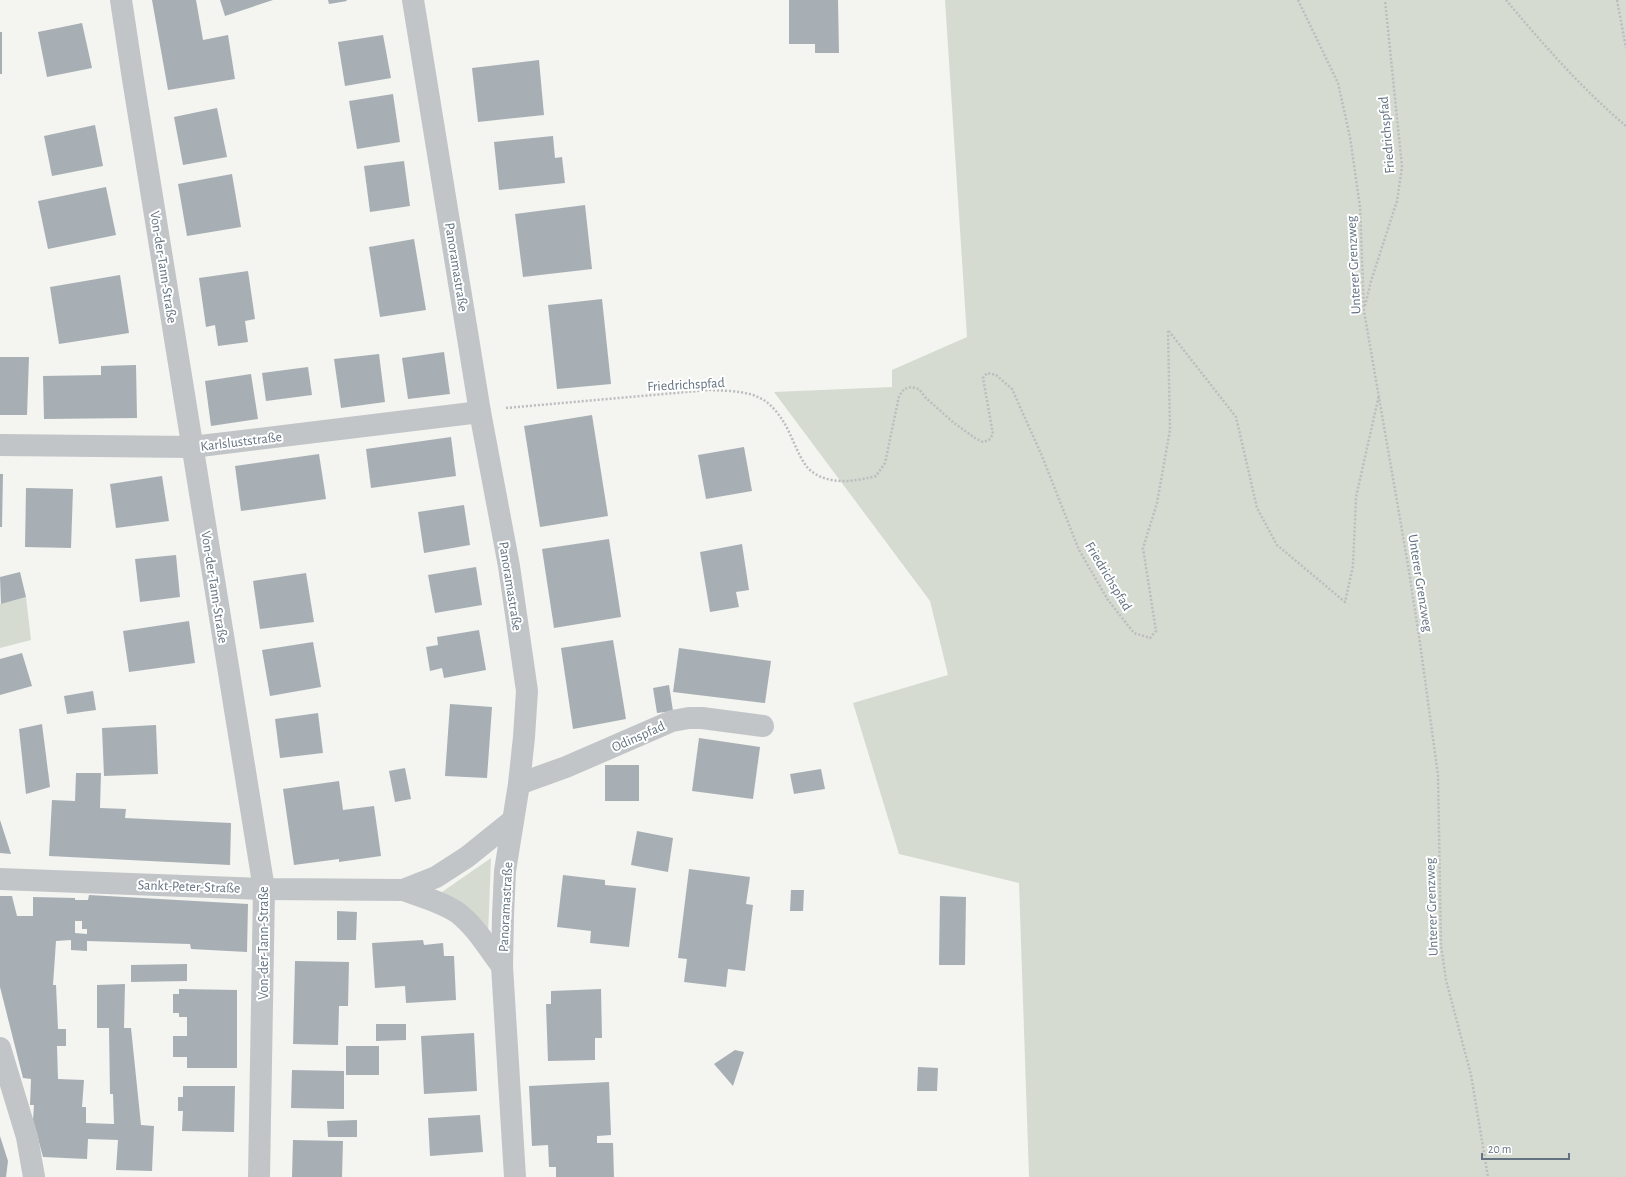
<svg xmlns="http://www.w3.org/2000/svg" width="1626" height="1177" font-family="'Alegreya Sans',sans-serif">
  <rect width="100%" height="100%" fill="#f4f4f0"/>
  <g fill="#d5dbd1">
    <path d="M945,0H1626V1177H1029L1019,883L899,854L853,703L948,675L930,601L774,392L892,387V370L967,337Z"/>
    <path d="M26,597L31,640L0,648V604Z"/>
    <path d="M491,858L488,935L442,892Z"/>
  </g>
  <g fill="#a7afb5" fill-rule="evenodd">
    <path d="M152,0H196L203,40L228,35L235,79L168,90Z"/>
    <path d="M220,0H273L225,16Z"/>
    <path d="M328,0H346L347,1L329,4Z"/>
    <path d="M789,0H838L839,53H815V44H789Z"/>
    <path d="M82,23L92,68L47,77L38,32Z"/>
    <rect x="0" y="32" width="2" height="42"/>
    <path d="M383,35L391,78L345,86L338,42Z"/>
    <path d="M539,60L544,115L478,122L472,68Z"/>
    <path d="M393,94L400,142L357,149L349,101Z"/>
    <path d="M217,108L227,157L183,165L174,117Z"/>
    <path d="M95,125L103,166L52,176L44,136Z"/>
    <path d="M553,136L555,158L562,157L565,183L499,190L494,142Z"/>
    <path d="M404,161L410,206L370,212L364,166Z"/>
    <path d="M232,174L241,227L187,236L178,184Z"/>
    <path d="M106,187L116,235L48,249L38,201Z"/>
    <path d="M585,205L592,269L523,277L515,214Z"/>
    <path d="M414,239L426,310L380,317L369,247Z"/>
    <path d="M248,271L255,319L245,321L248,342L218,346L215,325L206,327L199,278Z"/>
    <path d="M120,275L129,333L59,344L50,287Z"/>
    <path d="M602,299L611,384L557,389L548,305Z"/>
    <path d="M444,352L450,394L408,399L402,358Z"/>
    <path d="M379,354L385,402L341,408L334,359Z"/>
    <path d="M0,357H29L27,415H0Z"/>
    <path d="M136,365L137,418L44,419L43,376L101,375V366Z"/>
    <path d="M308,367L312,395L266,401L262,373Z"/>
    <path d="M251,374L258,419L211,426L205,381Z"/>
    <path d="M592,415L608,516L540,527L524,426Z"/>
    <path d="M451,437L456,476L371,488L366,449Z"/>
    <path d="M744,447L752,491L706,499L698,455Z"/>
    <path d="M319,454L326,499L241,511L235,466Z"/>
    <path d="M0,474H3L2,527H0Z"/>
    <path d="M162,476L169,521L116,528L110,484Z"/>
    <path d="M26,488L73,489L71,548L25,547Z"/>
    <path d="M464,505L470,545L424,553L418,512Z"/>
    <path d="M609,539L621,617L554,628L542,549Z"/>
    <path d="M742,544L749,590L736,592L739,607L710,612L700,552Z"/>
    <path d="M176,555L180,597L140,602L135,559Z"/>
    <path d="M476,567L482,605L435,613L428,575Z"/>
    <path d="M20,572L26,597L1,604L0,577Z"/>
    <path d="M306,573L314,622L260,629L253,581Z"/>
    <path d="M189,621L195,663L129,672L123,631Z"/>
    <path d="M479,630L486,670L444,678L442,668L430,671L426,647L438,645L437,637Z"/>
    <path d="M613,640L626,719L573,729L561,648Z"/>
    <path d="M313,642L321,687L270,696L262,650Z"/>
    <path d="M679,648L771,661L765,703L673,692Z"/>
    <path d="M22,653L32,686L0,695V659Z"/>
    <path d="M669,685L673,711L657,713L653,688Z"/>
    <path d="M93,691L96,710L67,714L64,696Z"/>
    <path d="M450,704L492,707L487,778L445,776Z"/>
    <path d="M318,713L323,753L280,758L275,719Z"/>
    <path d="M42,724L50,787L26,794L19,729Z"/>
    <path d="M156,725L158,774L104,776L102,728Z"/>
    <path d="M699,738L760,747L753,799L692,791Z"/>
    <rect x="605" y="765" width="34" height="36"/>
    <path d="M405,768L411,799L395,802L389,771Z"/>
    <path d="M821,769L825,789L794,794L790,774Z"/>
    <path d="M76,773H101L100,808L126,809L125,818L231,823L230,865L49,856L52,800L75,801Z"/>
    <path d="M339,781L343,810L374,806L381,856L339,862V859L294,865L283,789Z"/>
    <path d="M0,820L11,854L0,853Z"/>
    <path d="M637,831L673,838L668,872L631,865Z"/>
    <path d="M689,869L750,877L746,904L753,905L745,971L728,969L726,987L684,982L687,959L678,958Z"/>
    <path d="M563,875L605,880V885L636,888L629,947L590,943L591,931L557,927Z"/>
    <path d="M791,890H804L803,911H790Z"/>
    <path d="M89,895L248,904L247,952L191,949L190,944L87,941V951L71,950V940L56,941L53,985H56L58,1029H66V1046H57L58,1079L84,1080L82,1107H86V1123L114,1124L113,1094H110L109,1028H97V985L125,984L124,1028H131L141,1125L154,1126L152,1171L116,1170L118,1140L88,1139L87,1159L43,1157L33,1120L34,1105H30L31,1079L23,1078L0,987V896H12L17,916H33V897L75,898V900H88ZM75,921H82V929H87V934L75,933Z"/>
    <path d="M940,896L966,897L965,965H939Z"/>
    <path d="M337,911L357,912L356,940H337Z"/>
    <path d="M423,940L424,945L443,943L444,956H454L456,1000L406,1003L405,986L375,988L372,943Z"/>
    <path d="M295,961L349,962L348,1006H339L338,1045L293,1044Z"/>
    <path d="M187,964V981L131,982V965Z"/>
    <path d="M179,989L237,990V1068H187V1057H173V1036H187V1017H179V1013H173V994H179Z"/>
    <path d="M601,989L602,1038H595V1060L548,1061L546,1004H551V991Z"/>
    <path d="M376,1024H406V1040L376,1041Z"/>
    <path d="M474,1033L477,1091L424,1094L421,1036Z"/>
    <rect x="346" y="1046" width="33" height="29"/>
    <path d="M735,1050L744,1052L733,1086L714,1064Z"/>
    <path d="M918,1067L938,1068L937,1091H917Z"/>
    <path d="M292,1070L344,1071V1109L291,1108Z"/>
    <path d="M609,1082L611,1135L597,1136V1143H613L614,1177H556V1167H549L548,1145L532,1146L529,1086Z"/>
    <path d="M183,1086H235L234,1132L182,1131L183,1111H178V1097H183Z"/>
    <path d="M480,1115L483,1152L430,1156L428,1118Z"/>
    <path d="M357,1120V1137H328L327,1121Z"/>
    <path d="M0,1136L8,1161L6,1177H0Z"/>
    <path d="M293,1140L343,1141L342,1177H292Z"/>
  </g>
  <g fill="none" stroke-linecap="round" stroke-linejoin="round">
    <g stroke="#bbbdbf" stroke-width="2.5" stroke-dasharray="2 2" stroke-linecap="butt">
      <path d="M1298,0L1338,83L1350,137L1360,207L1364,311L1408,565L1420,643L1438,775L1441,945L1446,980L1471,1075L1488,1177"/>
      <path d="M1506,0C1542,43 1583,90 1626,126"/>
      <path d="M1617,0L1626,48"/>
      <path d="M1365,306L1371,281L1397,201L1402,167L1385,0"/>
      <path d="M506,408L709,390C726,391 746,390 762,399C771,404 778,413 783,421C792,435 797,454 807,467C824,486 854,482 876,476L885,463L899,396L904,389L911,387L919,389L926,398L954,423L975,438L983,442L989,440L993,434L983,378L987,373L996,375L1012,389L1042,456L1079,550L1108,600L1134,633L1150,638L1156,631L1143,548L1157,503L1170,430L1168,330L1236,417L1257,508L1277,545L1345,602L1353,566L1356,497L1379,395"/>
    </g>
    <g stroke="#c1c5c8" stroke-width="22">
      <path d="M121,0L133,79L264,889L259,1177"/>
      <path d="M413,0L480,412L509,566L527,691L524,737L519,784L505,871L503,916L502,966L515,1177"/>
      <path d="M0,445L192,447L480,412"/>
      <path d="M519,784L566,767L672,721L689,718H702L763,726"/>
      <path d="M0,879L264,889L403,890L436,877L467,857L513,820"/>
      <path d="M403,890C420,896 442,902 458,913C476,927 488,948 502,966"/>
      <path d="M0,1048L27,1137L34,1177"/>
    </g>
  </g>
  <g text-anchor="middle" stroke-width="4" stroke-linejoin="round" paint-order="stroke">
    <g font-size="14" fill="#637381" stroke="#fff">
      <text transform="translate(1386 135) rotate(-95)" y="5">Friedrichspfad</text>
      <text transform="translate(1353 265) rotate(-93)" y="5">Unterer Grenzweg</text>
      <text transform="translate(164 267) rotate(81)" y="5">Von-der-Tann-Straße</text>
      <text transform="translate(457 267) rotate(81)" y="5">Panoramastraße</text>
      <text transform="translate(686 384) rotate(-3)" y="5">Friedrichspfad</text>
      <text transform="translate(241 441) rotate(-7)" y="5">Karlsluststraße</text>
      <text transform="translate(1109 576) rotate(59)" y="5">Friedrichspfad</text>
      <text transform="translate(1421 583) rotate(81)" y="5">Unterer Grenzweg</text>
      <text transform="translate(511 586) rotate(81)" y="5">Panoramastraße</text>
      <text transform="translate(215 587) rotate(81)" y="5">Von-der-Tann-Straße</text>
      <text transform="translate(638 736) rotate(-24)" y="5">Odinspfad</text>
      <text transform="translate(189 886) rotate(2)" y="5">Sankt-Peter-Straße</text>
      <text transform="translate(505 907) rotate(-87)" y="5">Panoramastraße</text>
      <text transform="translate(1431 907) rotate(-92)" y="5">Unterer Grenzweg</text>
      <text transform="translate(263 943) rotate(-90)" y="5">Von-der-Tann-Straße</text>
    </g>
  </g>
  <path d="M1482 1153v6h87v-6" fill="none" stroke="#637381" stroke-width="2"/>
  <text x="1488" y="1153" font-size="12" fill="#637381" stroke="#ffffff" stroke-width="3" paint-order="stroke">20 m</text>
</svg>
